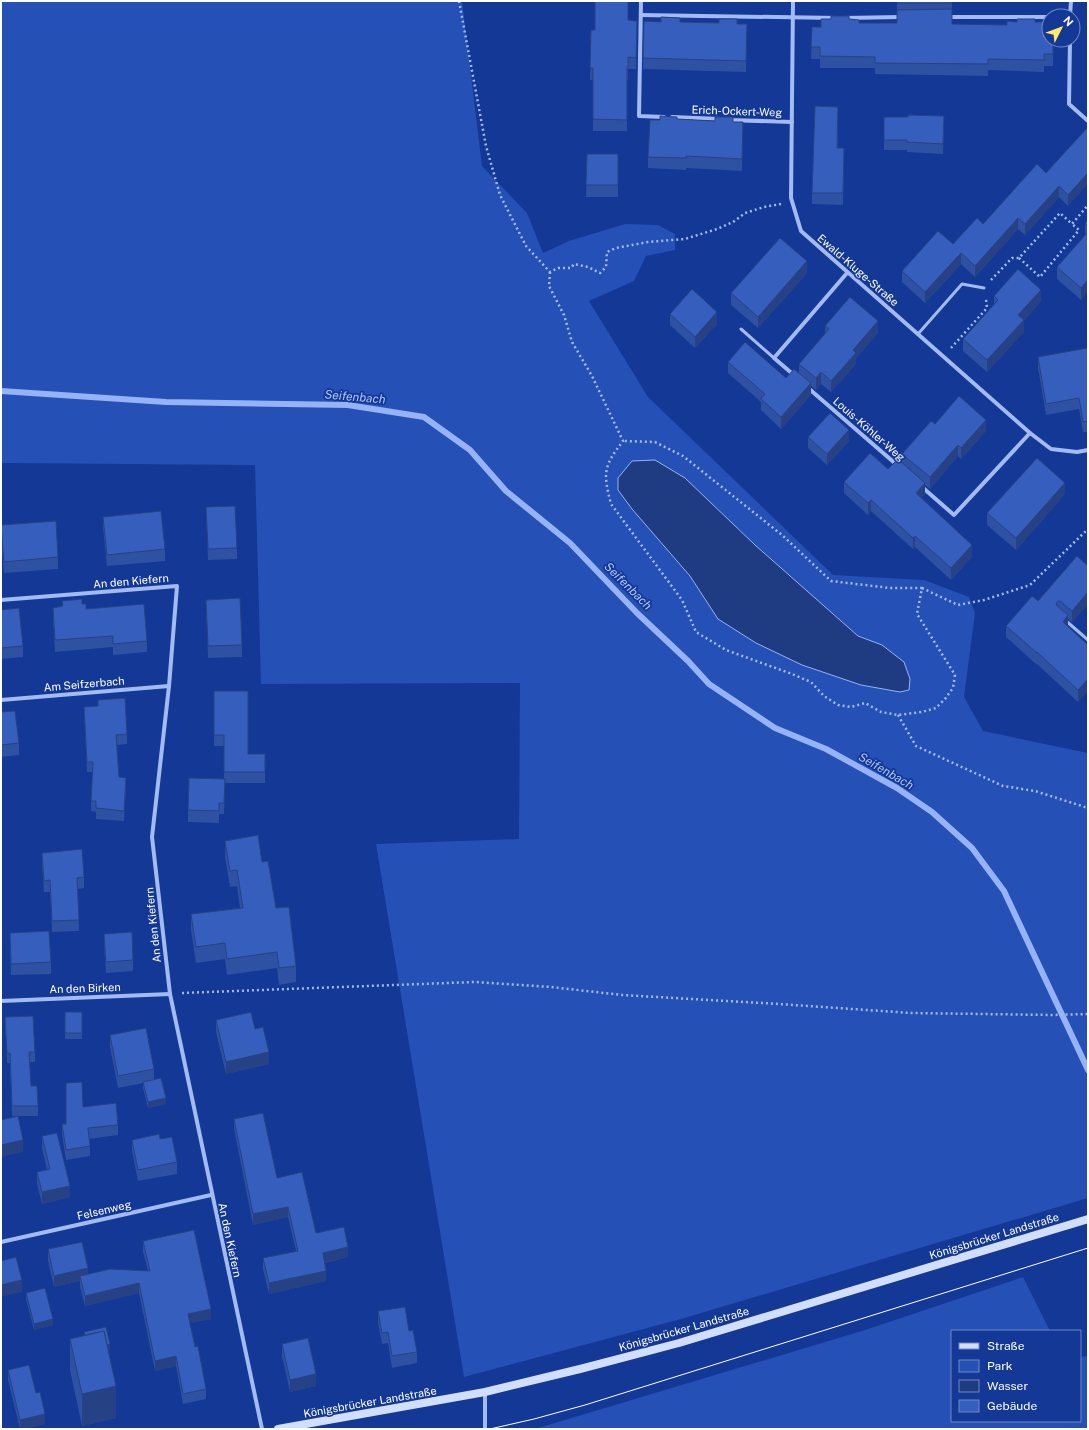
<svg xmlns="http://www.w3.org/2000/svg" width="1089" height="1430" font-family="'Public Sans',sans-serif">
  <rect width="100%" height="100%" fill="#133896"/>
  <g fill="#2550b5" fill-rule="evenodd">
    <path d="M1,1H462L482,166L527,213L543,253L569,241L625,224L658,225L675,234V250L646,256L634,281L589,301L648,397L833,575L924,580L969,597L975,613L964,697L983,731L1088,753V1198L681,1319L464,1377L376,844L519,839L520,683L261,684L255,465L1,463ZM618,478H685L755,545L858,636L882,645L718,619L690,576L632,509L618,490Z"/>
    <path d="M1023,1277L1050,1331H952V1421H1080V1357L1088,1356V1429H535L865,1330Z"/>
  </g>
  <path fill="#1f3b82" stroke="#95b3f6" d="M655,460L685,478L755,545L858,636L882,645L904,662L910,679L909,690L900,692L861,685L802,665L756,643L718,619L690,576L632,509L618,490V478L632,461Z"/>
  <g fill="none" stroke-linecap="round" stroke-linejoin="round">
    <path stroke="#95b3f6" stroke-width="6" d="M1,391L166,402L348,405L424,417L470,450L506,491L570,543L637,613L688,661L709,684L775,728L826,749L897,788L932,812L972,848L1004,891L1088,1070"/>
    <g stroke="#a3bbf3" stroke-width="2.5" stroke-dasharray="2 3" stroke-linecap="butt">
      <path d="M459,1L486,146L500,195L526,246L550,272L558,268H571L574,264L588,267L600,273L606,267L607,252L616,248L648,242L685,239L717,229L733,222L745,213L764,207L781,204"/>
      <path d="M1019,258L1040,277L1079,230L1072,224"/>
      <path d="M550,272L549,286L564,315L572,342L592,376L623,441C603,467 603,473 611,504L682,600L696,632L726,650L792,674L811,682L824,696L838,705L851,707L865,703L881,712L898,715L922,712L936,708L945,699L953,688L955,675L917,614L922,588H890L831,581L782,535L683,456L655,442L623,441"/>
      <path d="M991,280L1012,258H1019L1060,213L1072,224L1088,205"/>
      <path d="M951,348L987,308L986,299"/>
      <path d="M922,588L958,605L984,600L1030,585L1088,529"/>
      <path d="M898,715L916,746L1003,786L1035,791L1088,808"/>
      <path d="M182,993L475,982L551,987L622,995L779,1004L911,1013L1052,1015L1088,1014"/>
    </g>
    <g stroke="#a3bbf3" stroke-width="3">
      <path d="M741,329L774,358"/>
      <path d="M918,334L962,284L984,288"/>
      <path d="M1065,620L1088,640"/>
    </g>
    <g stroke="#a3bbf3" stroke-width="4">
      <path d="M641,1L639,116L664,117"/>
      <path d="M793,1L791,198L801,231L1030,433L1051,449L1077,452L1088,450"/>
      <path d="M641,15L837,18"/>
      <path d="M1070,16L1071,1"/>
      <path d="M947,17H1049"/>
      <path d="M843,18L901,17"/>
      <path d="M1070,40L1069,104L1088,121"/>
      <path d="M672,117L720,119"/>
      <path d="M728,120L792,122"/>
      <path d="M795,376L774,358L847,273"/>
      <path d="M807,387L897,465"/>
      <path d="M922,487L954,515L1030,433"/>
      <path d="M1,600L177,586L169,686L152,837L170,994L262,1429"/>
      <path d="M1,700L169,686"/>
      <path d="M1,1001L170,994"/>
      <path d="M1,1242L211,1195"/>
      <path d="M485,1392V1429"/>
    </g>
    <path stroke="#d2defd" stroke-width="8" d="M278,1429L485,1392L580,1369L679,1343L1088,1219"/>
    <path stroke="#fff" stroke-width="1" d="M490,1429L534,1419L585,1405L1088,1248"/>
  </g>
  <g fill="#2e51a2">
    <path d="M897,1H952V24L1007,25L1035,22L1045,34L1053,40V66H1044V72L988,70V76L875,74V68H820V59H811L812,27H821L849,19L859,23H897Z"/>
    <path d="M628,20L637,32L636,69H628V80H627V131H593V80H590L591,30H595Z"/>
    <path d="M644,21L661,22L737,24L747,35L746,72L643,69Z"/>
    <path d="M884,117L944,126L943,154L907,152V150H884Z"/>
    <path d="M838,118V148H844L843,205L812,204V193Z"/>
    <path d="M677,119L733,122L743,134L742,171L686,168V170L648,168V157L660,120Z"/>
    <path d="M1088,127L1068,206L1059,197L1025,235L1018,229L975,277L961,264L925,303L902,282V271L953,244L983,224L1046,173Z"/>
    <path d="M587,154H618V197H586Z"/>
    <path d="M1088,220V291L1081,300L1057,279V267L1085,235V223Z"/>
    <path d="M807,273L758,328L731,305V293Z"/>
    <path d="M994,296L1041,301L1024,321V332L987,372L963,351V339L994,305Z"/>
    <path d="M670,314L717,324L695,348L670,325Z"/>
    <path d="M825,326L878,333L856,358V364L831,392L821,384L816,390L811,386V395L781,429L761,410V402L728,373V362L786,378L799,373V364L825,334Z"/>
    <path d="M1088,354V432H1083L1079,409L1046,415L1038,368V357Z"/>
    <path d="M935,424L986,431L961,459L958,456L930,489L925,485V494L921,498L972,557L951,580L915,547L913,549L871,511L868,515L844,493V482L888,469L902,463V454Z"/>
    <path d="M808,437L849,441L827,465L808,448Z"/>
    <path d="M1065,494L1016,550L987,525V513Z"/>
    <path d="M206,507L237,548V559L208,560Z"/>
    <path d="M103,517L165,549V561L107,566L103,528Z"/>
    <path d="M1,525L58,557V569L4,573L1,536Z"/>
    <path d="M1088,566V604L1072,622L1068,619V627L1088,645V691L1078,702L1037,664V665L1006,637V626L1038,601Z"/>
    <path d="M206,600L242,645V657L208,658Z"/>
    <path d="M62,601L82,604L86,609L147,641V652L113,655V647L55,652L53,619V608L62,607Z"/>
    <path d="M1,610L23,646V657L1,659Z"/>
    <path d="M214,691L248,754H265V783H225L224,814H219V823L188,822V810L224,779V746H214Z"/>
    <path d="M84,707L127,734V744L117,745L119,777L126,788L124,821L96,819V812L91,811V801L93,772H87Z"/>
    <path d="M1,712L19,743V755L1,757Z"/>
    <path d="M225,841L262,862L276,908L296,966V982L279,985L277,968L227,975L225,959L196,963L191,930V914L240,908L237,886L230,887L225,857Z"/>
    <path d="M42,853L84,877V888L78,889L79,931L52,932L50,892H44L42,865Z"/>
    <path d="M10,933L51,962V974L11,975Z"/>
    <path d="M104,934L133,960V971L106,973L104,946Z"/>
    <rect x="65" y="1012" width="17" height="27"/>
    <path d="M5,1017L35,1052V1062H30L31,1086L38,1106V1116H12L10,1063H7Z"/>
    <path d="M216,1020L255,1029L269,1064L226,1074L216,1032Z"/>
    <path d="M110,1035L154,1069V1080L166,1104L148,1108L143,1088V1083L118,1088L110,1047Z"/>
    <path d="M83,1107L118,1125V1135L89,1139L90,1146V1156L66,1160L62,1135V1124H66Z"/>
    <path d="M234,1119L277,1178L316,1233L348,1257L325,1263L326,1281L269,1294L263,1269V1258L296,1251L288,1217L253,1225L234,1129Z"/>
    <path d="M42,1136L70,1197L42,1204L37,1184V1172L47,1170L42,1148Z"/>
    <path d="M160,1139L177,1162V1174L138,1181L132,1151V1140Z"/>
    <path d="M143,1241L211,1319L190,1323L206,1389V1399L183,1404L176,1366L155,1371L139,1293L85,1306L80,1287V1281L54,1287L48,1261V1249L88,1274L148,1271L143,1252Z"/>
    <path d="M26,1293L53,1325L34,1330L26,1299Z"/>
    <path d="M378,1311L417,1352V1363L392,1368L388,1343L382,1344L378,1323Z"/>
    <path d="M84,1332L110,1350H108L116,1418L82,1426L70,1370V1339L84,1336Z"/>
    <path d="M282,1344L316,1386L290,1392L282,1356Z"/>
    <path d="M8,1370L36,1393L45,1424L24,1429H20L8,1380Z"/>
  </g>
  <g fill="#264284">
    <path d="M743,122V134L742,171V159Z"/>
    <path d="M1088,173V184L1068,206V195Z"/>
    <path d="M1059,186V197L1025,235V224Z"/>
    <path d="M1018,218V229L975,277V266Z"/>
    <path d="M961,253V264L925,303V292Z"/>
    <path d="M807,261V273L758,328V317Z"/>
    <path d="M1088,280V291L1081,300V288Z"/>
    <path d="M1041,290V301L1024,321V332L987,372V360L1018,315Z"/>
    <path d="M717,312V324L695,348V337Z"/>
    <path d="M878,321V333L856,358V364L831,392V381L853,350Z"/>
    <path d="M821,372V384L816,390V378Z"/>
    <path d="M811,383V395L781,429V417Z"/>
    <path d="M986,420V431L961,459V448Z"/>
    <path d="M849,430V441L827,465V454Z"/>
    <path d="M958,445V456L930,489V477Z"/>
    <path d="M925,483V494L916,505V493Z"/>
    <path d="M1065,483V494L1016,550V538Z"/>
    <path d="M871,500V511L868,515V503Z"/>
    <path d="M915,536V547L913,549V538Z"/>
    <path d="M972,545V557L951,580V568Z"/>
    <path d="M1088,592V604L1072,622V611Z"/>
    <path d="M1068,615V627L1063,622Z"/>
    <path d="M1088,679V691L1078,702V690Z"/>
    <path d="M126,778V788L124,821V811Z"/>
    <path d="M225,779V791L224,814V803Z"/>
    <path d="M269,1052V1064L226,1074V1062Z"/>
    <path d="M166,1098V1104L148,1108V1102Z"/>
    <path d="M23,1140V1152L1,1157V1145Z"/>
    <path d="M70,1186V1197L42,1204V1192Z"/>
    <path d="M288,1207V1217L253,1225V1214Z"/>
    <path d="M348,1247V1257L323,1263V1253Z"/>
    <path d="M88,1268V1279L80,1276V1281L54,1287V1276Z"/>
    <path d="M326,1271V1281L269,1294V1283Z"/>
    <path d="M22,1280V1292L1,1297V1285Z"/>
    <path d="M139,1283V1293L85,1306V1296Z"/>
    <path d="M211,1309V1319L188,1324V1314Z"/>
    <path d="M53,1319V1325L34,1330V1324Z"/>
    <path d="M110,1344V1350L88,1355V1349Z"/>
    <path d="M176,1356V1366L155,1371V1361Z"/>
    <path d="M316,1374V1386L290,1392V1380Z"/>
    <path d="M116,1386V1418L82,1426V1394Z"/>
    <path d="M45,1414V1424L24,1429H20V1420Z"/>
  </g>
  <g fill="#365ebc" stroke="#264284">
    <path d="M595,1H628V20L637,21L636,58L628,57V68H627V120L593,119V68H590L591,30H595Z"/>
    <rect x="897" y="1" width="55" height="2"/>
    <path d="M952,9V24L1007,25V21L1017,22V19H1035V22H1045L1044,34H1049V40H1053V54H1044V60L988,59V64L875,63V57L820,56V47H811L812,27H821V19H831V16H849V19L859,20V23H897V10Z"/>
    <path d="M661,17L680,18V22L719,23V19H737V24H747L746,61L643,58L644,21L661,22Z"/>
    <path d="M815,106L838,107L837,148H844L843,193H812Z"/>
    <path d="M908,115L944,116L943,144L907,142V140H884V117H908Z"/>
    <path d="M660,116L677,117V119L715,121V117H733V122H743L742,159L686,156V158L648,157L650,120H660Z"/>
    <path d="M1088,127V173L1068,195L1059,186L1025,224L1018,218L975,266L961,253L925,292L902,271L938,231L953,244L977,218L983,224L1037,164L1046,173Z"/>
    <path d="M587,154H618V185H586Z"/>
    <path d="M1088,220V226L1085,223Z"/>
    <path d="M1088,232V280L1081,288L1057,267Z"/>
    <path d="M780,238L807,261L758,317L731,293Z"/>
    <path d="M1018,269L1041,290L1018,315L1024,320L987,360L963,339L998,300L994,296Z"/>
    <path d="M692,289L717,312L695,337L670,314Z"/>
    <path d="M850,297L878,321L853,350L856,353L831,381L821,372L816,378L799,364L829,329L825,326Z"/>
    <path d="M745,342L786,378L794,369L811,383L781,417L761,399L765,394L728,362Z"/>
    <path d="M1087,348L1088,354V421L1083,422L1079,398L1046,404L1038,357Z"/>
    <path d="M959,396L986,420L961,448L958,445L930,477L902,454L931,421L935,424Z"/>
    <path d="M830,413L849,430L827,454L808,437Z"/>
    <path d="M870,453L888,469L898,459L925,483L916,493L972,545L951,568L915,536L913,538L871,500L868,503L844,482Z"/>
    <path d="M1037,458L1065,483L1016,538L987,513Z"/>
    <path d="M235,506L237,548L208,549L206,507Z"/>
    <path d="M161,511L165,549L107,555L103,517Z"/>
    <path d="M56,521L58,557L4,562L1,525Z"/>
    <path d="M1077,556L1088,566V592L1072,611L1060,601H1058L1056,603L1057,606L1068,615L1063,622L1088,645V679L1078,690L1037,652V653L1006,626L1032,596L1038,601Z"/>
    <path d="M240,598L242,645L208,646L206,600Z"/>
    <path d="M82,599V604H86V609L144,604L147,641L113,644V636L55,640L53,608L63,606L62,601Z"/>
    <path d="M19,608L23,646L1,648V610Z"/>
    <path d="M214,691H248V754H265V772H224V735H214Z"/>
    <path d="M125,698L127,734L116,735L119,777L126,778L124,811L96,808V801H91L93,762H87L84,707L98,706V700Z"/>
    <path d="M15,711L19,743L1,745V712Z"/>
    <path d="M189,778L225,779L224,803H219V811L188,810Z"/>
    <path d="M258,835L262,862L268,861L276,908L289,907L296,966L279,968L277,952L227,959L225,943L196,947L191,914L243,908L237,870L230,871L225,841Z"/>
    <path d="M82,849L84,877L77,878L79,920L52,921L50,880L44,881L42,853Z"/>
    <path d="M49,931L51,962L11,964L10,933Z"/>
    <path d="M132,932L133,960L106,962L104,934Z"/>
    <rect x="65" y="1012" width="17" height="21"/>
    <path d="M251,1012L255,1029L263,1027L269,1052L226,1062L216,1020Z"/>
    <path d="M33,1016L35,1052H29L31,1086H37L38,1106H12L10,1053H7L5,1017Z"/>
    <path d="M146,1028L154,1069L118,1076L110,1035Z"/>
    <path d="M161,1078L166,1098L148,1102L143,1082Z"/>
    <path d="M82,1082L83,1107L116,1103L118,1125L88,1128L90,1146L66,1150L62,1124H66V1083Z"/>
    <path d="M263,1113L277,1178L302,1172L316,1233L344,1227L348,1247L323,1253L326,1271L269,1283L263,1258L298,1251L288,1207L253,1214L234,1119Z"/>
    <path d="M18,1116L23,1140L1,1145V1120Z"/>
    <path d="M57,1133L70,1186L42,1192L37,1172L50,1169L42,1136Z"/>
    <path d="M159,1134L160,1139L172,1137L177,1162L138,1170L132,1140Z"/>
    <path d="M194,1230L211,1309L188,1314L195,1347L198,1346L206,1389L183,1394L176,1356L155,1361L139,1283L85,1296L80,1276L110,1269L150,1271L143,1241Z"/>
    <path d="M82,1242L88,1268L54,1276L48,1249Z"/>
    <path d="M16,1257L22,1280L1,1285V1261Z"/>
    <path d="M45,1288L53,1319L34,1324L26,1293Z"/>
    <path d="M405,1307L409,1331L413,1330L417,1352L392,1356L388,1332L382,1333L378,1311Z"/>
    <path d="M106,1327L110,1344L107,1345L104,1331L85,1335L84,1332Z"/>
    <path d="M104,1331L116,1386L82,1394L70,1339Z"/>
    <path d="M308,1338L316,1374L290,1380L282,1344Z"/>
    <path d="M29,1365L36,1393L40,1392L45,1414L20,1420L8,1370Z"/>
  </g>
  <g text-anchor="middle" stroke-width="3.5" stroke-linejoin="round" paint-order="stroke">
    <g font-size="11" fill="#fff" stroke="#133896">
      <text transform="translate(737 111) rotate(2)" y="4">Erich-Ockert-Weg</text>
      <text transform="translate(858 270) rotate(41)" y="4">Ewald-Kluge-Straße</text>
      <text transform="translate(869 429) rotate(41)" y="4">Louis-Köhler-Weg</text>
      <text transform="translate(131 581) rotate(-5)" y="4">An den Kiefern</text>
      <text transform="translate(84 684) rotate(-5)" y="4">Am Seifzerbach</text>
      <text transform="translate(153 925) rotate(-96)" y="4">An den Kiefern</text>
      <text transform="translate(85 988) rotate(-2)" y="4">An den Birken</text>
      <text transform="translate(104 1210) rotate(-13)" y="4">Felsenweg</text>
      <text transform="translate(994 1236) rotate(-17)" y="4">Königsbrücker Landstraße</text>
      <text transform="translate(230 1240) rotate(78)" y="4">An den Kiefern</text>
      <text transform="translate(684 1329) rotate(-16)" y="4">Königsbrücker Landstraße</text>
      <text transform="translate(370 1402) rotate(-10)" y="4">Königsbrücker Landstraße</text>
    </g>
    <g font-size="12" font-style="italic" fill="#afc6fa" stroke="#133896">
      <text transform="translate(355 397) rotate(5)" y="4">Seifenbach</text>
      <text transform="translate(628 586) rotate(45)" y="4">Seifenbach</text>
      <text transform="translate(886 771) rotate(30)" y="4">Seifenbach</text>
    </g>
  </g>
  <rect width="1089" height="1430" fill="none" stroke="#ffffff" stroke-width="4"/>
  <rect x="951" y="1330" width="130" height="92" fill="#133896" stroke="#7188c0"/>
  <rect x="959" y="1343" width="20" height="6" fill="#d2defd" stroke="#7188c0"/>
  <text x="987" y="1350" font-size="12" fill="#ffffff">Straße</text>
  <rect x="959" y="1360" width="20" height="12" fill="#2550b5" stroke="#7188c0"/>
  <text x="987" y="1370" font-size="12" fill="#ffffff">Park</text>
  <rect x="959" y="1380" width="20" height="12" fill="#1f3b82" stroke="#7188c0"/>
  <text x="987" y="1390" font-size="12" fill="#ffffff">Wasser</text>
  <rect x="959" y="1400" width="20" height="12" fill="#365ebc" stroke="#7188c0"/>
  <text x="987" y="1410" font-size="12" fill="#ffffff">Gebäude</text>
  <g transform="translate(1061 28) rotate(48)"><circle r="19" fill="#133896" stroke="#7188c0"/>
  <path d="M0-3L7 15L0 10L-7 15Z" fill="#ffea65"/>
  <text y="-6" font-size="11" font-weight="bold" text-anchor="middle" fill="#ffffff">N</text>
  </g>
</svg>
